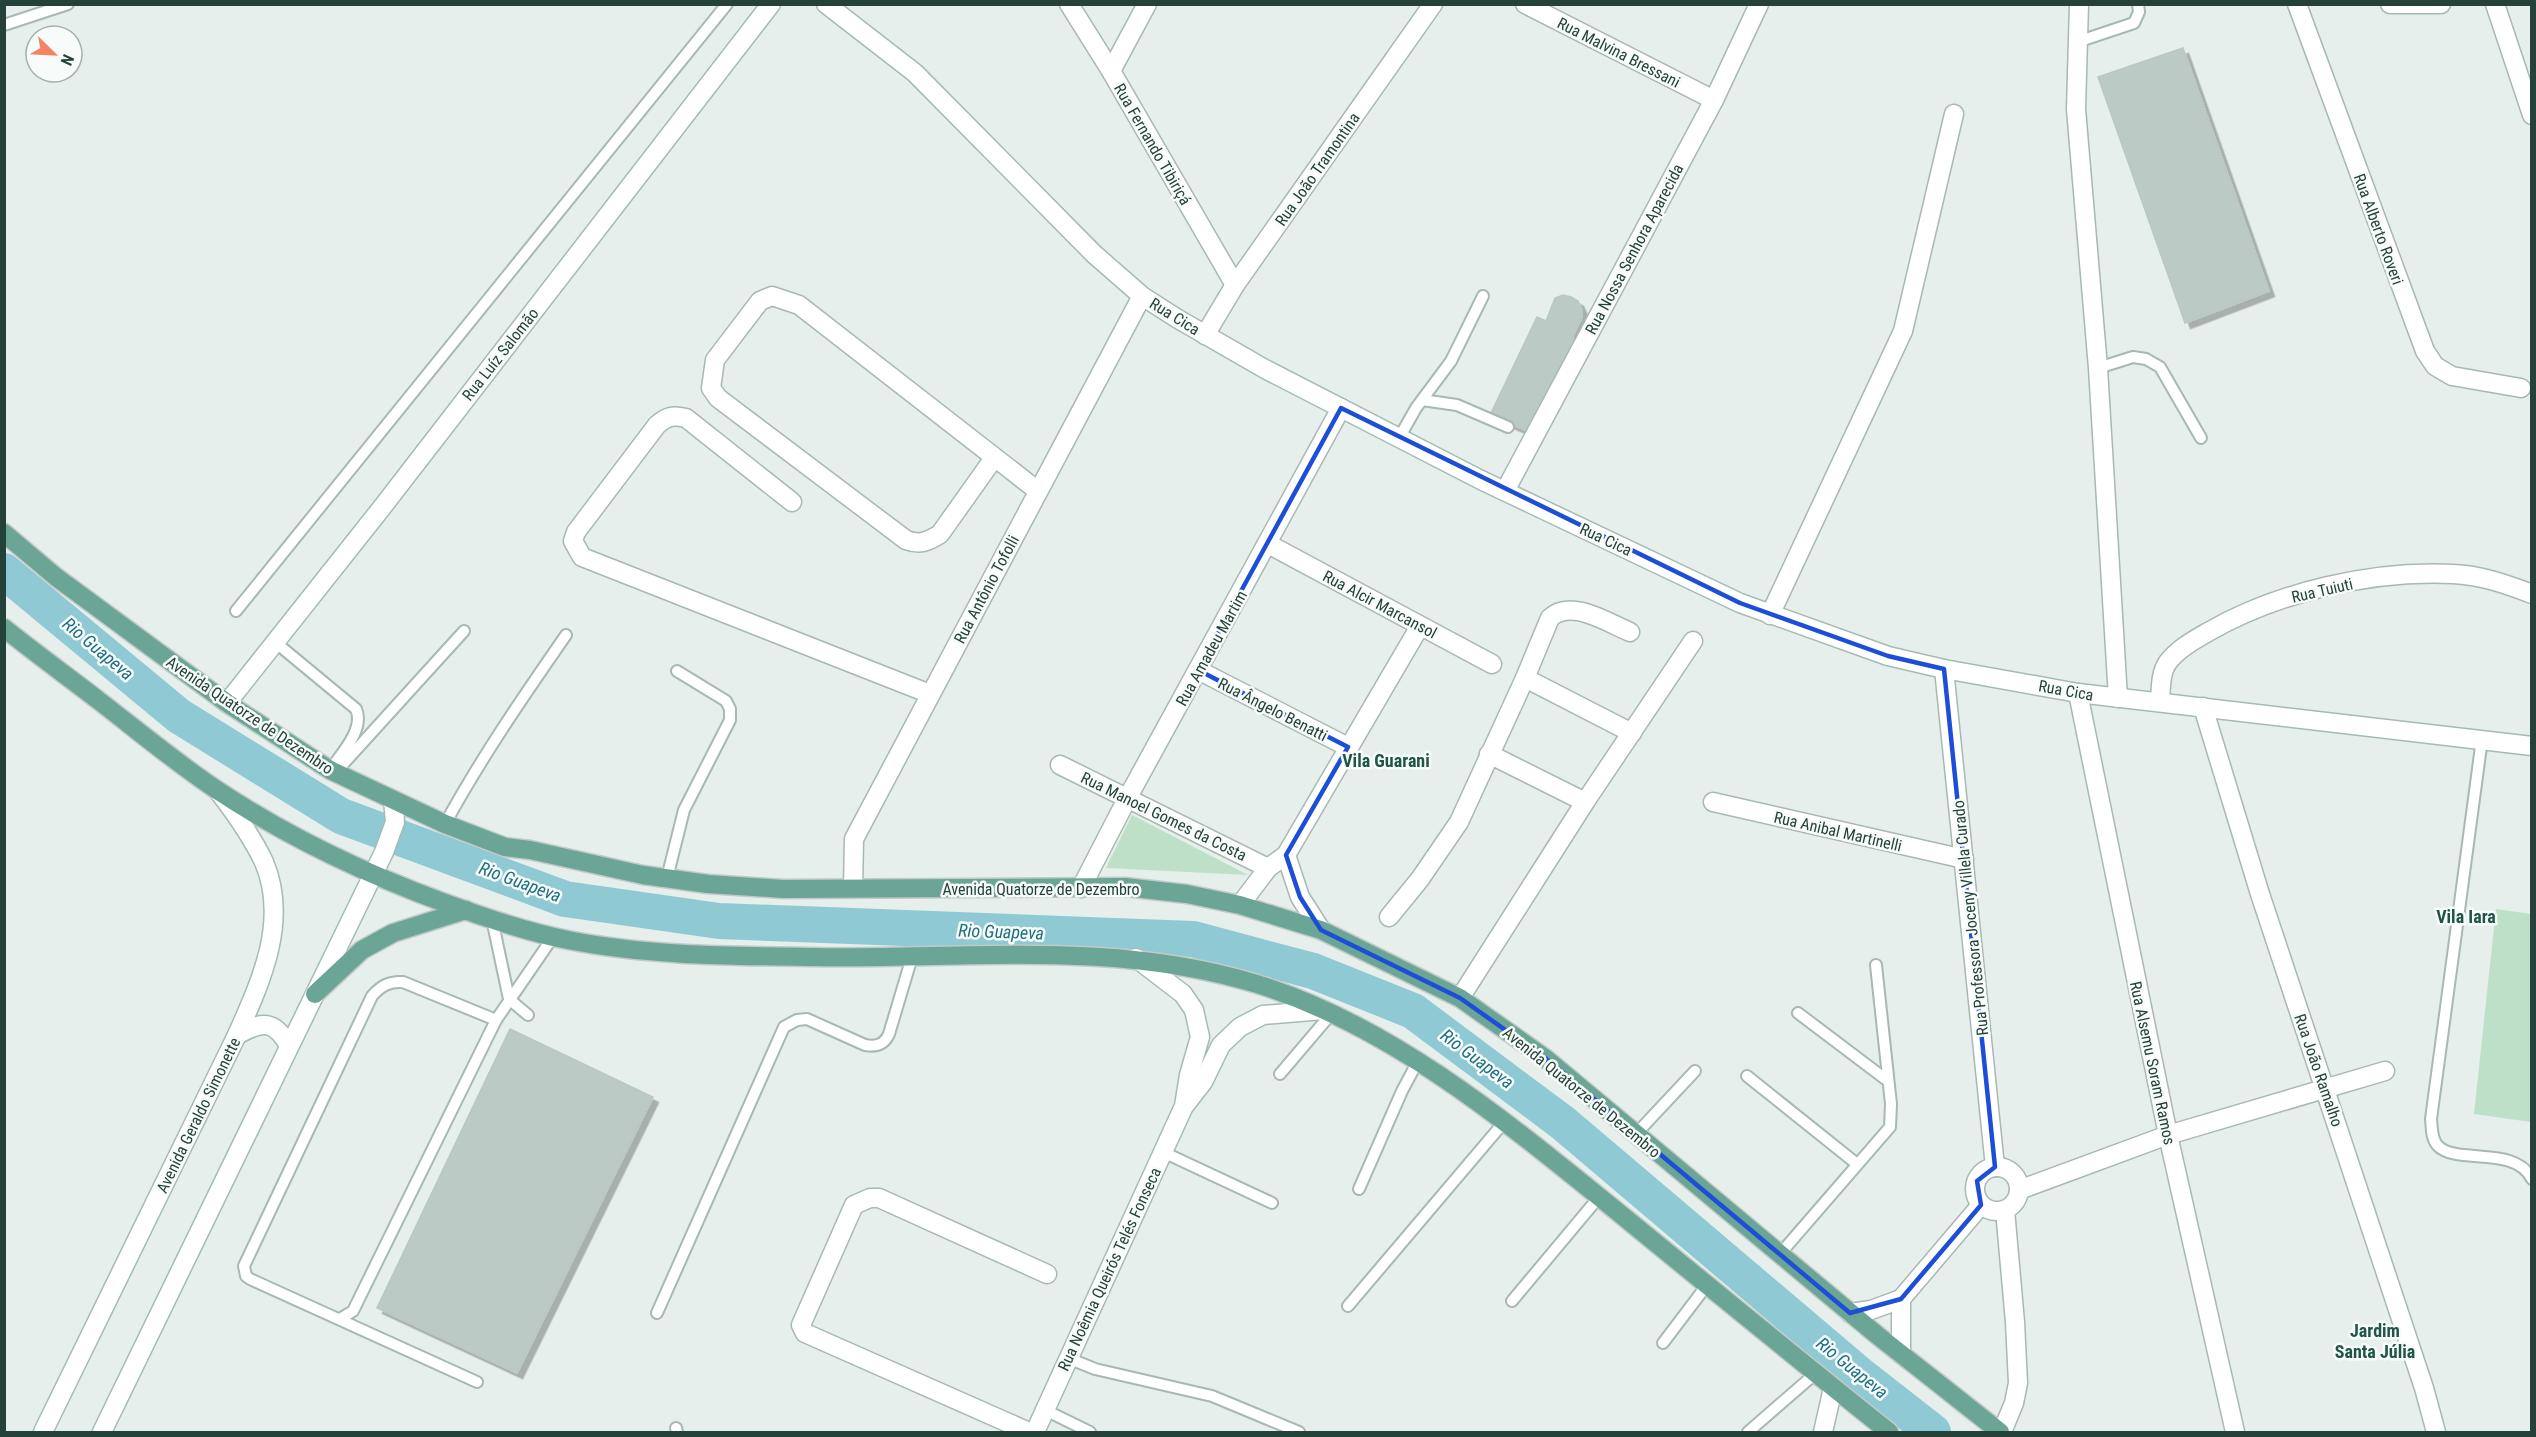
<svg xmlns="http://www.w3.org/2000/svg" width="2536" height="1437" font-family="'Roboto Condensed',sans-serif">
  <defs>
    <filter id="shadow"><feDropShadow dx="5.5" dy="5.5" stdDeviation="0" flood-color="#0004"/></filter>
  </defs>
  <rect width="100%" height="100%" fill="#e6efeb"/>
  <g fill="#bfe0c8">
    <path d="M1132,815L1248,875L1106,868Z"/>
    <path d="M2496,909L2531,914V1122L2474,1114Z"/>
  </g>
  <g fill="none" stroke-linecap="round" stroke-linejoin="round">
    <path stroke="#8ec9d4" stroke-width="36" d="M4,571L179,716L341,816L565,899L719,921L1193,939L1313,971L1413,1011L1563,1123L1860,1375L1933,1432"/>
  </g>
  <g fill="#bbcac4" stroke="#b8c9c2" stroke-width="1.5" filter="url(#shadow)">
    <path d="M2183,48L2269,291L2185,323L2098,77Z"/>
    <path d="M1563,295L1571,297L1578,301L1582,310V317L1572,338L1578,341L1532,433L1490,415L1537,317L1546,321L1555,298Z"/>
    <path d="M510,1029L653,1097L517,1373L377,1308Z"/>
  </g>
  <g fill="none" stroke-linecap="round" stroke-linejoin="round">
    <g stroke="#a8b8b2" stroke-width="14">
      <g id="lane">
        <path d="M4,25L68,4"/>
        <path d="M2077,42L2134,23L2139,12L2138,4"/>
        <path d="M2098,368L2133,357L2146,359L2160,367L2201,438"/>
        <path d="M1422,400L1457,405L1508,427"/>
        <path d="M1399,438L1416,408L1451,361L1483,296"/>
        <path d="M236,611L727,4"/>
        <path d="M275,642L356,709C365,729 341,754 330,770"/>
        <path d="M2482,739L2431,1119C2432,1127 2431,1139 2438,1146C2457,1165 2515,1145 2532,1179"/>
        <path d="M335,773L464,631"/>
        <path d="M445,824C481,758 523,697 566,635"/>
        <path d="M667,878L684,810L730,720V709L726,701L677,671"/>
        <path d="M492,919L509,999L528,1015"/>
        <path d="M1798,1013L1888,1081"/>
        <path d="M1280,1074L1331,1014"/>
        <path d="M1747,1076L1857,1164"/>
        <path d="M1636,1134L1695,1071"/>
        <path d="M1163,1152L1272,1203"/>
        <path d="M1359,1189L1402,1091L1418,1061"/>
        <path d="M1780,1254L1890,1127L1891,1104L1876,965"/>
        <path d="M1512,1301L1599,1197"/>
        <path d="M1348,1306L1505,1121"/>
        <path d="M657,1313L784,1027L797,1020L807,1019L865,1045C876,1047 884,1045 889,1034L912,957"/>
        <path d="M340,1319L353,1311L496,1020L553,937"/>
        <path d="M1663,1343L1707,1285"/>
        <path d="M1068,1358L1095,1369L1212,1396L1299,1432"/>
        <path d="M477,1382L250,1279L246,1276L244,1266L372,996C381,986 389,981 403,982L496,1020"/>
        <path d="M1045,1410L1090,1432"/>
        <path d="M676,1428L677,1432"/>
        <path d="M1748,1432L1816,1373"/>
      </g>
    </g>
    <g stroke="#a8b8b2" stroke-width="21">
      <g id="street">
        <path d="M1069,4L1111,71L1235,285"/>
        <path d="M1525,4L1714,100"/>
        <path d="M2079,4L2076,109L2098,368L2118,698"/>
        <path d="M2297,4L2425,351L2435,366L2452,376L2521,388"/>
        <path d="M2495,4L2532,115"/>
        <path d="M1111,71L1147,4"/>
        <path d="M1205,335L1235,285L1433,4"/>
        <path d="M994,458L940,534C927,542 920,545 906,540L718,398L711,388L715,360L760,301L772,296L799,305L1038,491"/>
        <path d="M1505,491L1714,100L1759,4"/>
        <path d="M792,502L686,418C673,415 667,416 657,425L576,532L573,541L582,557L930,694"/>
        <path d="M1268,544L1492,664"/>
        <path d="M1770,615L1903,331L1954,114"/>
        <path d="M1944,669L1995,1167"/>
        <path d="M1198,670L1348,747"/>
        <path d="M1525,678L1550,618C1571,598 1608,623 1630,632"/>
        <path d="M2078,693L2168,1135L2235,1432"/>
        <path d="M2160,702C2161,689 2160,673 2168,662C2178,649 2194,640 2208,632C2278,592 2371,570 2453,574C2480,575 2506,584 2532,594"/>
        <path d="M2203,707L2260,894L2424,1388L2436,1432"/>
        <path d="M1489,754L1585,802"/>
        <path d="M1060,765L1268,868"/>
        <path d="M1713,802L1964,859"/>
        <path d="M1286,855L1300,897L1321,930"/>
        <path d="M853,888L854,839L1142,296"/>
        <path d="M1081,888L1128,797L1341,408"/>
        <path d="M1240,905L1268,868L1286,855L1420,626"/>
        <path d="M1389,917L1420,879L1459,822L1525,678L1632,733"/>
        <path d="M1460,998L1585,802L1693,641"/>
        <circle cx="1997" cy="1189" r="22"/>
        <path d="M2019,1190L2168,1135L2385,1071"/>
        <path d="M1901,1299V1354"/>
        <path d="M1850,1313L1871,1310L1901,1299L1981,1205"/>
        <path d="M1029,1432L805,1333L801,1325L854,1205L870,1198H879L1047,1274"/>
        <path d="M1823,1432L1833,1388"/>
        <path d="M2002,1432L2014,1403L2018,1383L2015,1322L2005,1210"/>
      </g>
    </g>
    <g stroke="#a4bbb3" stroke-width="21">
      <g id="secondary">
        <path d="M826,4L915,73L1094,254L1142,296L1178,319L1265,369L1481,480L1740,603L1888,656L1944,669L2078,693L2532,746"/>
        <path d="M2390,4H2441"/>
        <path d="M227,703L380,510L771,4"/>
        <path d="M237,1035C262,1021 274,1019 289,1046"/>
        <path d="M1185,1105L1203,1082L1221,1045L1240,1027L1263,1015L1324,1010"/>
        <path d="M43,1432L237,1035C261,981 289,921 264,862C252,837 236,814 219,792"/>
        <path d="M102,1432L384,852L395,822L393,800"/>
        <path d="M1035,1432L1184,1106L1189,1075L1200,1037L1194,1010L1183,994L1136,958"/>
      </g>
    </g>
    <g stroke="#c2cac8" stroke-width="21">
      <g id="primary">
        <path d="M4,533L56,577L227,703L330,770L445,824L505,847L530,850L643,875L708,884L783,889L1125,887L1187,894L1240,905L1321,930L1460,998L1545,1058L1877,1335L2000,1432"/>
        <path d="M4,628C35,653 67,676 98,700C137,730 175,762 217,790C297,843 385,883 476,914C505,924 537,934 568,940C648,956 731,956 812,957C963,960 1110,939 1257,984C1395,1027 1514,1128 1624,1217C1712,1289 1800,1361 1889,1432"/>
        <path d="M315,994L362,950L393,933L466,910"/>
      </g>
    </g>
    <use href="#lane" stroke="#fff" stroke-width="10"/>
    <use href="#street" stroke="#fff" stroke-width="18"/>
    <use href="#secondary" stroke="#fff" stroke-width="18"/>
    <use href="#primary" stroke="#6aa596" stroke-width="18"/>
  </g>
  <path fill="none" stroke="#1d4ed8" stroke-width="4.5" stroke-linejoin="round" d="M1341,408L1740,603L1888,656L1944,669L1995,1167L1977,1181L1981,1205L1901,1299L1850,1313L1545,1058L1460,998L1321,930L1300,897L1286,855L1348,747L1198,670Z"/>
  <g text-anchor="middle" stroke-width="5" stroke-linejoin="round" paint-order="stroke">
    <g font-size="16" fill="#24423a" stroke="#f7fbf9">
      <text transform="translate(1619 52) rotate(27)" y="6">Rua Malvina Bressani</text>
      <text transform="translate(1153 144) rotate(60)" y="6">Rua Fernando Tibiriçá</text>
      <text transform="translate(1317 169) rotate(-55)" y="6">Rua João Tramontina</text>
      <text transform="translate(2379 229) rotate(70)" y="6">Rua Alberto Roveri</text>
      <text transform="translate(1634 249) rotate(-62)" y="6">Rua Nossa Senhora Aparecida</text>
      <text transform="translate(1175 316) rotate(32)" y="6">Rua Cica</text>
      <text transform="translate(500 354) rotate(-52)" y="6">Rua Luíz Salomão</text>
      <text transform="translate(1606 539) rotate(25)" y="6">Rua Cica</text>
      <text transform="translate(986 589) rotate(-62)" y="6">Rua Antônio Tofolli</text>
      <text transform="translate(2322 590) rotate(-13)" y="6">Rua Tuiuti</text>
      <text transform="translate(1380 604) rotate(28)" y="6">Rua Alcir Marcansol</text>
      <text transform="translate(1211 648) rotate(-61)" y="6">Rua Amadeu Martim</text>
      <text transform="translate(2066 690) rotate(10)" y="6">Rua Cica</text>
      <text transform="translate(1273 709) rotate(27)" y="6">Rua Ângelo Benatti</text>
      <text transform="translate(250 715) rotate(34)" y="6">Avenida Quatorze de Dezembro</text>
      <text transform="translate(1164 816) rotate(26)" y="6">Rua Manoel Gomes da Costa</text>
      <text transform="translate(1838 831) rotate(13)" y="6">Rua Anibal Martinelli</text>
      <text x="1041" y="895">Avenida Quatorze de Dezembro</text>
      <text transform="translate(1970 918) rotate(-96)" y="6">Rua Professora Joceny Villela Curado</text>
      <text transform="translate(2153 1063) rotate(78)" y="6">Rua Alsemu Soram Ramos</text>
      <text transform="translate(2319 1070) rotate(71)" y="6">Rua João Ramalho</text>
      <text transform="translate(1582 1092) rotate(39)" y="6">Avenida Quatorze de Dezembro</text>
      <text transform="translate(198 1115) rotate(-64)" y="6">Avenida Geraldo Simonette</text>
      <text transform="translate(1109 1269) rotate(-65)" y="6">Rua Noêmia Queirós Telés Fonseca</text>
    </g>
    <g font-size="18" font-style="italic" fill="#1c6f80" stroke="#f7fbf9">
      <text transform="translate(98 649) rotate(40)" y="6">Rio Guapeva</text>
      <text transform="translate(520 882) rotate(20)" y="6">Rio Guapeva</text>
      <text transform="translate(1001 932) rotate(2)" y="6">Rio Guapeva</text>
      <text transform="translate(1477 1059) rotate(37)" y="6">Rio Guapeva</text>
      <text transform="translate(1852 1368) rotate(39)" y="6">Rio Guapeva</text>
    </g>
    <g font-size="18" font-weight="bold" fill="#1f5548" stroke="#f7fbf9">
      <text x="1386" y="767">Vila Guarani</text>
      <text x="2466" y="923">Vila Iara</text>
      <text x="2375" y="1337">Jardim<tspan x="2375" dy="21">Santa Júlia</tspan></text>
    </g>
  </g>
  <rect width="2536" height="1437" fill="none" stroke="#24423a" stroke-width="12"/>
  <g transform="translate(54 54) rotate(114)"><circle r="28" fill="#f7fbf9" stroke="#a3b1ad" stroke-width="1.5"/>
  <path d="M0-4.5L10 22L0 15L-10 22Z" fill="#f4845f"/>
  <text y="-9" font-size="16" font-weight="bold" text-anchor="middle" fill="#24423a">N</text>
  </g>
</svg>
